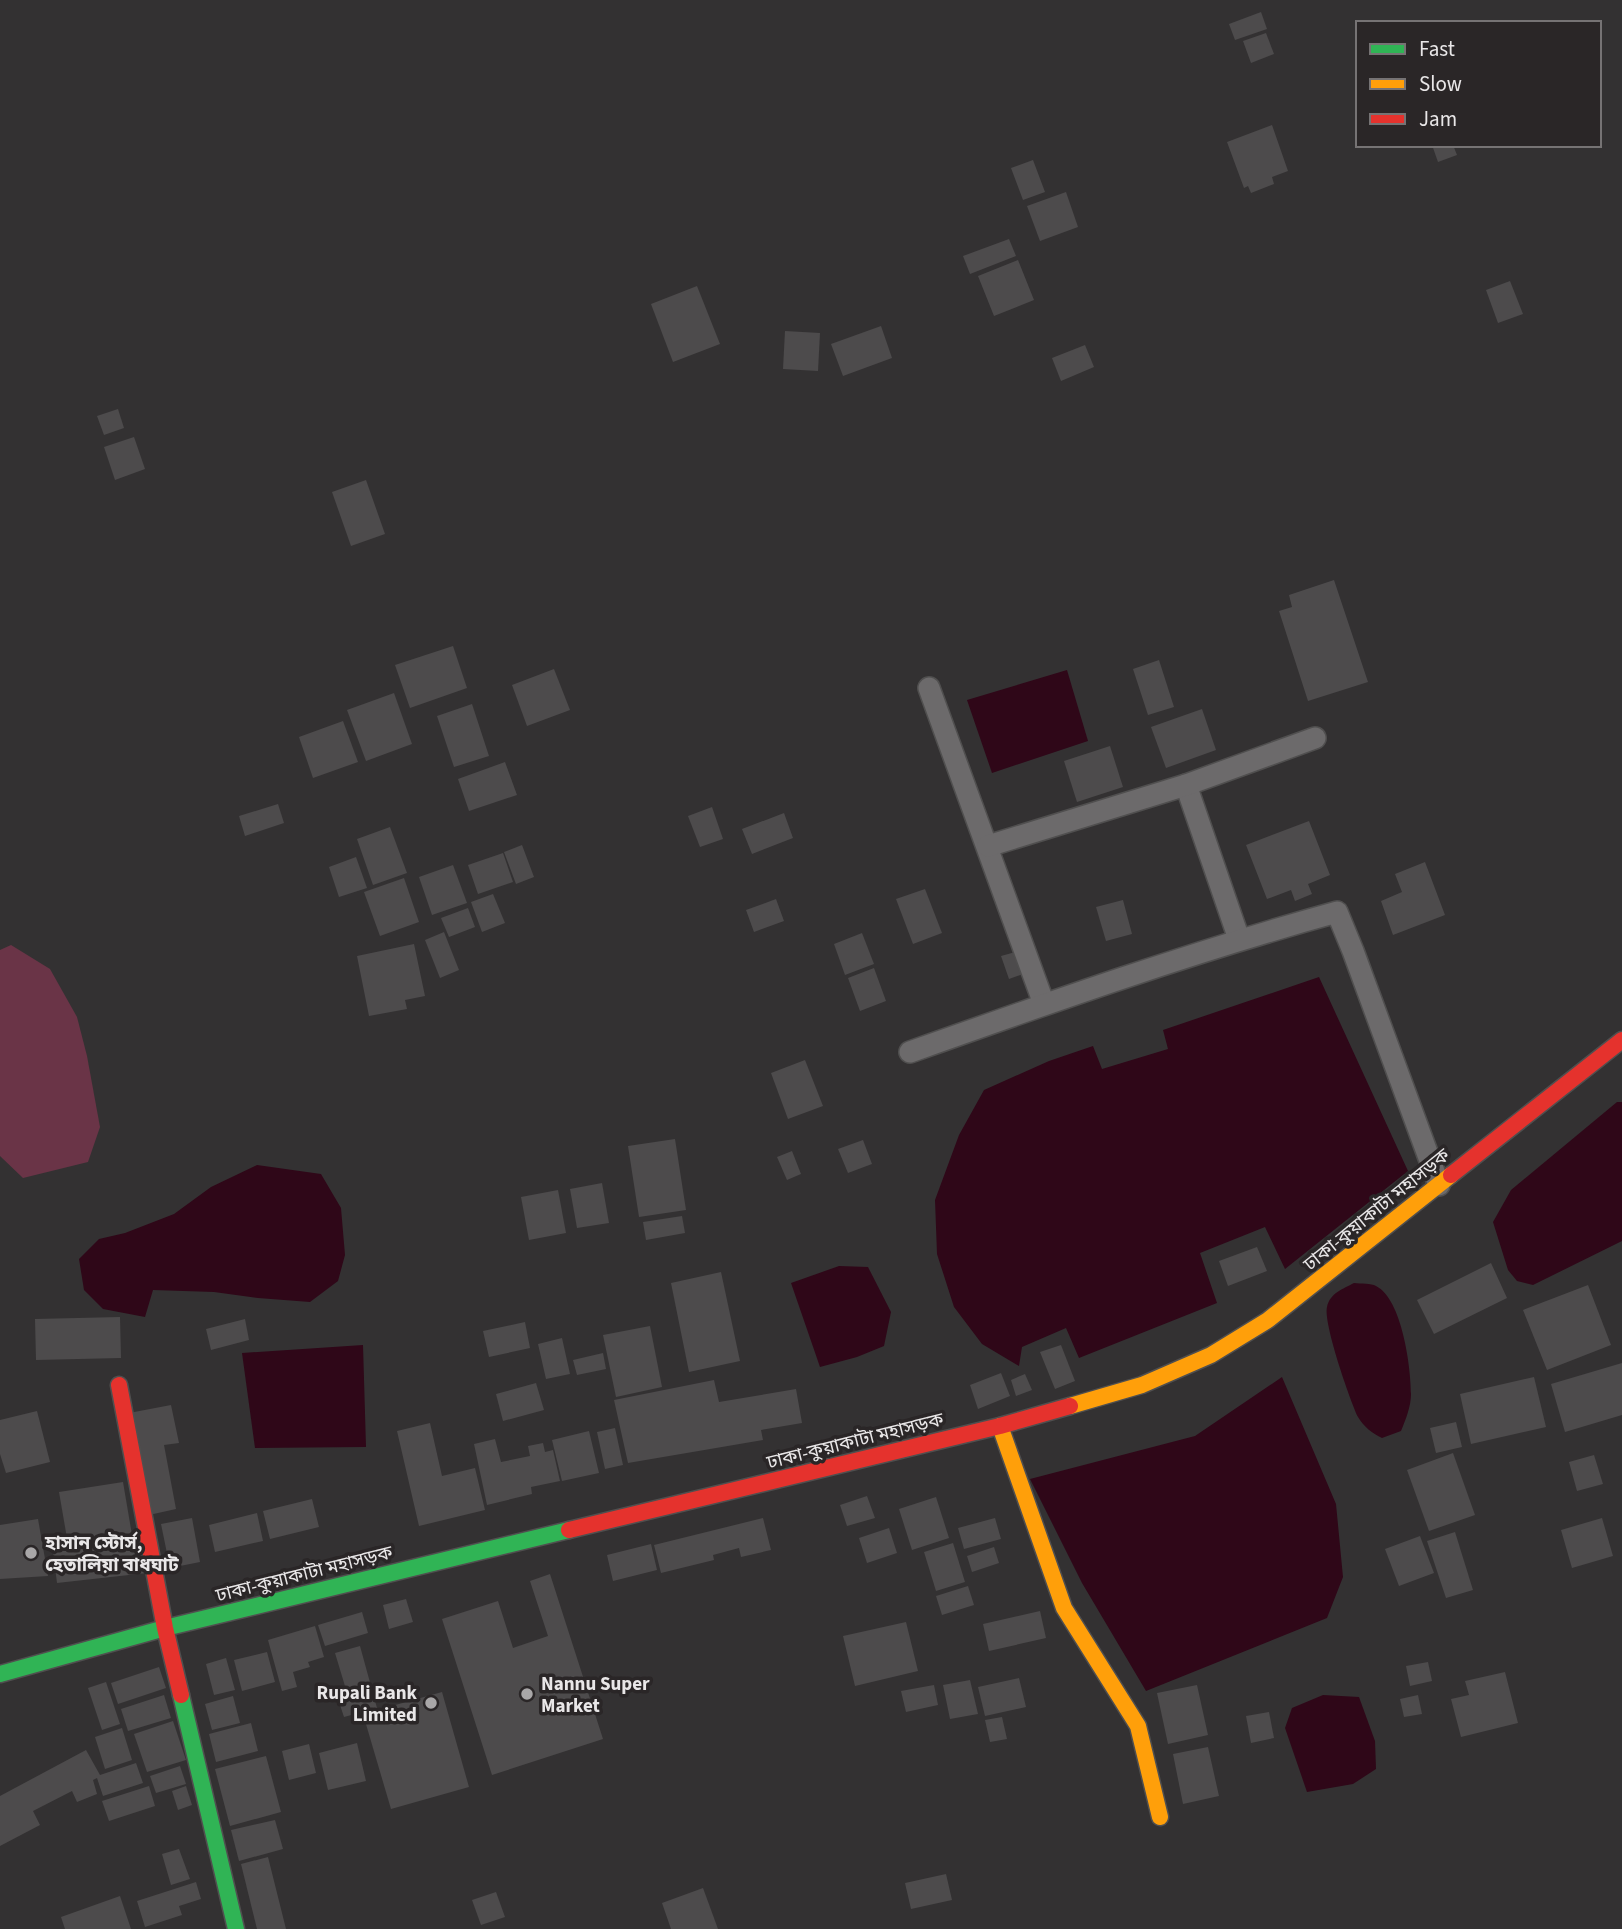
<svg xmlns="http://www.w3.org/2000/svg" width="1622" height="1929" font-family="'Source Sans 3','Noto Sans Bengali',sans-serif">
  <rect width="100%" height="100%" fill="#333132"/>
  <path fill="#6a3447" d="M11,945L50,969L77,1017L87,1056L100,1127L88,1162L23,1178L0,1156V950Z"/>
  <g fill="#2f0718">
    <path d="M1067,670L1088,741L992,773L967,700Z"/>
    <path d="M1319,977L1408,1171L1285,1269L1265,1227L1200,1253L1217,1303L1079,1358L1066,1328L1022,1347L1019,1366L982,1344L954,1307L937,1254L935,1200L959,1135L984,1090L1049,1061L1093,1046L1102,1069L1168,1049L1163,1030Z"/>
    <path d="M1617,1102H1622V1241L1533,1285L1517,1281L1508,1270L1493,1222L1511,1190Z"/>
    <path d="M257,1165L321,1174L341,1208L345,1255L338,1281L310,1302L258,1298L214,1292L153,1290L145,1317L103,1309L84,1290L79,1259L99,1239L125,1233L174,1214L211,1187Z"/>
    <path d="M839,1266L868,1267L891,1312L884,1346L857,1357L820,1367L791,1283Z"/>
    <path d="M1354,1283C1361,1284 1371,1283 1376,1286C1402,1299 1411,1367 1411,1394C1411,1406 1406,1419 1401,1431L1382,1438C1373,1434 1363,1426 1358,1417C1350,1400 1323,1323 1327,1307C1330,1293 1343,1289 1354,1283Z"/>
    <path d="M363,1345L366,1447L255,1448L242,1353Z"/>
    <path d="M1282,1377L1336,1504L1343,1577L1327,1618L1146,1691L1082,1583L1030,1479L1195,1436Z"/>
    <path d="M1323,1695L1359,1697L1375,1741L1376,1769L1353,1784L1307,1792L1285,1728L1292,1708Z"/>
  </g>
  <g fill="#4d4b4c">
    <path d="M1261,12L1267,29L1235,40L1229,24Z"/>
    <path d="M1266,33L1274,54L1251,63L1243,41Z"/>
    <path d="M1272,125L1288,171L1272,177L1274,184L1251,193L1248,186L1244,188L1227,142Z"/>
    <path d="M1432,145H1453L1457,155L1438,162Z"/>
    <path d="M1033,160L1045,192L1023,200L1011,168Z"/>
    <path d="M1066,192L1078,227L1040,241L1027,206Z"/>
    <path d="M1009,239L1016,256L970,274L963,256Z"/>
    <path d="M1018,260L1034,300L994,316L978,276Z"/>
    <path d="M1510,281L1523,314L1498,323L1486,290Z"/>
    <path d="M697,286L720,344L673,362L651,304Z"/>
    <path d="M881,326L892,358L843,376L831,344Z"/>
    <path d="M785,331L820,333L818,371L783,369Z"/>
    <path d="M1085,345L1094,367L1061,381L1052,358Z"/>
    <path d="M118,409L124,428L104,435L97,416Z"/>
    <path d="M134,437L145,469L115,480L104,447Z"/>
    <path d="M366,480L385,534L351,546L332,492Z"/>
    <path d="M1334,580L1368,682L1308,701L1279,611L1292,607L1289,595Z"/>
    <path d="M453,646L467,688L410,708L395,665Z"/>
    <path d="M1159,660L1174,707L1148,715L1133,669Z"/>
    <path d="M554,669L570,710L527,726L512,685Z"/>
    <path d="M394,693L412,744L366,761L347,710Z"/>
    <path d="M472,704L489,756L454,767L437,716Z"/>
    <path d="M1202,709L1216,750L1166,768L1151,727Z"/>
    <path d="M343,721L358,762L313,778L299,737Z"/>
    <path d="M1110,746L1123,787L1077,802L1064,761Z"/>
    <path d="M505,762L517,795L469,811L458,779Z"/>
    <path d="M278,804L284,823L245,836L239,816Z"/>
    <path d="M712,807L723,839L700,847L688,816Z"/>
    <path d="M784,813L793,838L752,854L742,829Z"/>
    <path d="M1309,821L1330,875L1308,884L1312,894L1295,901L1291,890L1267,899L1246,845Z"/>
    <path d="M390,827L407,873L373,885L357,839Z"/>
    <path d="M522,845L534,877L516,884L504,852Z"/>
    <path d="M503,853L513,882L478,894L468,865Z"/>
    <path d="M356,857L367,888L339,897L329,867Z"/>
    <path d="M1425,862L1445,915L1393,935L1381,901L1402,892L1395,874Z"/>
    <path d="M453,865L467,903L432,915L419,877Z"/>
    <path d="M404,878L419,922L380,936L364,892Z"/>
    <path d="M925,889L942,933L913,944L896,899Z"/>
    <path d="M493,894L505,923L482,932L471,902Z"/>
    <path d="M776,899L784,921L754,932L746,910Z"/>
    <path d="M1123,900L1132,934L1106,941L1096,907Z"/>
    <path d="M468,908L475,927L449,937L441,918Z"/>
    <path d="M444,932L459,970L440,978L425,940Z"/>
    <path d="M862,933L874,964L845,975L834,944Z"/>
    <path d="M414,944L425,996L405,1000L407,1009L369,1016L357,956Z"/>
    <path d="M1022,950L1029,972L1009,979L1001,956Z"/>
    <path d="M874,968L886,1001L860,1011L848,978Z"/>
    <path d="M805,1060L823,1106L788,1119L771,1073Z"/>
    <path d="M675,1139L686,1210L639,1217L628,1146Z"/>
    <path d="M863,1140L872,1164L848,1173L838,1149Z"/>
    <path d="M792,1151L801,1174L787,1180L777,1157Z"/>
    <path d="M602,1183L609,1223L577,1228L570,1189Z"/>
    <path d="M558,1190L566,1233L529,1240L521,1197Z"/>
    <path d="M682,1216L685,1233L646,1240L643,1222Z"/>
    <path d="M1257,1247L1267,1271L1228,1286L1219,1261Z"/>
    <path d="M1491,1263L1507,1298L1434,1334L1417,1300Z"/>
    <path d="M721,1272L740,1361L689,1372L671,1283Z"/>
    <path d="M1588,1285L1611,1345L1547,1370L1523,1310Z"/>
    <path d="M120,1317L121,1358L36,1360L35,1319Z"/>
    <path d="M245,1319L249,1340L211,1350L206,1329Z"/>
    <path d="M525,1322L530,1348L489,1357L483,1331Z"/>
    <path d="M650,1326L662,1387L616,1397L603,1335Z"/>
    <path d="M562,1338L570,1374L546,1379L538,1344Z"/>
    <path d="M1061,1345L1075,1381L1055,1389L1040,1352Z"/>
    <path d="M603,1353L606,1369L577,1375L573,1360Z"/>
    <path d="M1622,1363V1415L1565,1432L1551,1384Z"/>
    <path d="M1001,1373L1010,1396L978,1409L970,1385Z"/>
    <path d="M1025,1374L1032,1390L1016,1396L1011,1380Z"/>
    <path d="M1534,1377L1546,1427L1471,1444L1460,1394Z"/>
    <path d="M714,1380L719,1402L796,1389L802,1423L761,1430L763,1440L628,1463L614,1400Z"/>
    <path d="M536,1383L544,1410L503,1421L496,1394Z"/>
    <path d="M171,1405L179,1443L164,1445L176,1509L149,1515L129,1413Z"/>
    <path d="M37,1411L50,1462L6,1473L0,1454V1420Z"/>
    <path d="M1456,1422L1462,1447L1436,1453L1430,1428Z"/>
    <path d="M430,1423L442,1476L475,1468L485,1510L419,1526L397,1431Z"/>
    <path d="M615,1428L623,1465L605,1469L597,1432Z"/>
    <path d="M589,1431L599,1473L562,1481L552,1440Z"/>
    <path d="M495,1439L501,1462L530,1456L528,1446L543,1443L545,1452L553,1450L560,1481L531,1487L532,1494L487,1505L474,1444Z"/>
    <path d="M1453,1453L1475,1515L1429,1531L1407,1470Z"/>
    <path d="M1594,1455L1603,1484L1577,1491L1569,1462Z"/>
    <path d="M123,1482L132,1535L68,1544L59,1492Z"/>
    <path d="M867,1496L875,1518L847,1526L840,1505Z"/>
    <path d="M936,1497L949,1538L912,1550L899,1509Z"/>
    <path d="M312,1499L319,1527L270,1539L263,1511Z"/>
    <path d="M257,1513L263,1541L215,1552L209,1525Z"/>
    <path d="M192,1518L200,1562L170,1568L161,1524Z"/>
    <path d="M763,1518L771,1550L741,1557L739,1548L713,1555L714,1560L661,1573L654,1545Z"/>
    <path d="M995,1518L1001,1539L964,1549L958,1528Z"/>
    <path d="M1602,1518L1613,1556L1572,1568L1561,1530Z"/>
    <path d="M38,1519L48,1576L0,1579V1525Z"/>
    <path d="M889,1528L897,1553L867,1563L859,1538Z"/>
    <path d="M1455,1532L1473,1590L1446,1598L1427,1541Z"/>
    <path d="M1420,1536L1434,1573L1399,1586L1385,1549Z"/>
    <path d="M143,1540L147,1573L57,1583L53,1551Z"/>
    <path d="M953,1543L965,1582L936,1591L924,1552Z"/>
    <path d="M651,1544L657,1570L613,1581L607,1555Z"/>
    <path d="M994,1547L999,1563L972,1572L967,1556Z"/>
    <path d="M550,1574L603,1739L492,1775L442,1619L498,1601L513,1648L548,1636L530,1581Z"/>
    <path d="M968,1586L974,1605L942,1615L936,1596Z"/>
    <path d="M406,1599L413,1622L389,1629L383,1605Z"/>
    <path d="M1040,1611L1046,1638L989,1651L983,1624Z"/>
    <path d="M362,1612L368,1633L325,1646L318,1625Z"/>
    <path d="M906,1622L918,1671L855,1686L843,1636Z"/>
    <path d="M315,1626L324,1657L308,1662L310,1667L293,1672L297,1687L282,1691L268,1640Z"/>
    <path d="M360,1646L377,1708L344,1717L338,1699L348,1696L335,1653Z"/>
    <path d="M267,1652L275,1682L242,1691L234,1660Z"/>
    <path d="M226,1658L235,1690L214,1695L206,1664Z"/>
    <path d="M1428,1662L1432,1681L1410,1686L1406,1666Z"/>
    <path d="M159,1667L166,1688L118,1704L111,1683Z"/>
    <path d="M1505,1672L1518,1723L1461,1737L1451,1699L1469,1695L1465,1681Z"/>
    <path d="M1019,1678L1026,1707L985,1716L978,1687Z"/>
    <path d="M970,1680L978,1714L950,1719L943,1685Z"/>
    <path d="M106,1682L120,1724L102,1730L88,1688Z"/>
    <path d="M934,1685L938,1705L906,1712L901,1691Z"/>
    <path d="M1197,1685L1208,1735L1168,1744L1157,1693Z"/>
    <path d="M442,1692L469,1787L391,1809L363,1714Z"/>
    <path d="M164,1695L171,1718L128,1731L121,1709Z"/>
    <path d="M1418,1695L1422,1714L1404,1717L1400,1699Z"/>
    <path d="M233,1696L240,1723L212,1730L205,1704Z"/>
    <path d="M1269,1712L1274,1738L1251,1743L1246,1716Z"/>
    <path d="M1002,1717L1007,1739L990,1742L985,1720Z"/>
    <path d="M173,1721L186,1760L147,1772L134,1734Z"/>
    <path d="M251,1723L258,1751L216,1762L209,1734Z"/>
    <path d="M122,1728L132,1760L105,1769L95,1737Z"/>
    <path d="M357,1743L366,1781L328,1790L319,1753Z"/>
    <path d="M309,1744L316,1773L289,1780L282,1751Z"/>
    <path d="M1208,1747L1219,1796L1183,1804L1173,1754Z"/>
    <path d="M86,1750L100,1775L136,1763L143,1783L103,1796L97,1778L93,1780L97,1794L77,1802L72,1791L33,1811L40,1825L0,1846V1796Z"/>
    <path d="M266,1756L281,1812L230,1826L215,1769Z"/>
    <path d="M180,1766L186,1784L156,1793L150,1776Z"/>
    <path d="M149,1786L155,1806L109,1821L102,1801Z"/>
    <path d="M186,1786L192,1805L178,1810L172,1791Z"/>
    <path d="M275,1820L283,1849L239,1861L231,1830Z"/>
    <path d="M179,1849L190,1879L171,1885L162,1854Z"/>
    <path d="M268,1857L286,1929H257L241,1864Z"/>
    <path d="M946,1874L952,1900L911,1909L905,1883Z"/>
    <path d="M196,1882L201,1899L179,1906L182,1915L145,1927L137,1901Z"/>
    <path d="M703,1888L718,1929H671L662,1903Z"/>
    <path d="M496,1892L505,1917L481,1925L472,1900Z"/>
    <path d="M120,1896L131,1929H65L61,1917Z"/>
  </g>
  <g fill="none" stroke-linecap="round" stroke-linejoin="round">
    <g stroke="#504f4f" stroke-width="24">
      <g id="lane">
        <path d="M929,688L1044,1004"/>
        <path d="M1186,785L1239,939"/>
        <path d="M988,846L1186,785L1315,738"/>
        <path d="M910,1052C1051,1002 1192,952 1337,912L1353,951L1439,1185"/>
      </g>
    </g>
    <g stroke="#504f4f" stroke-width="19">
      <g id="fast">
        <path d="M0,1674L165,1628L569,1530"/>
        <path d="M181,1695L236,1929"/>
      </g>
    </g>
    <g stroke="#504f4f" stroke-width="19">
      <g id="slow">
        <path d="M1070,1406L1142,1385L1211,1355L1268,1320L1451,1175"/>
        <path d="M1000,1426L1064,1608L1138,1726L1160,1817"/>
      </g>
    </g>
    <g stroke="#504f4f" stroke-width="19">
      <g id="jam">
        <path d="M1451,1175L1622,1040"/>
        <path d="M119,1385L165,1628L181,1695"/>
        <path d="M569,1530L1000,1426L1070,1406"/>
      </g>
    </g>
    <use href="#lane" stroke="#6c6a6b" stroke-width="21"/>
    <use href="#fast" stroke="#30b455" stroke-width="16"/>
    <use href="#slow" stroke="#ff9f0a" stroke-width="16"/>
    <use href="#jam" stroke="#e5322d" stroke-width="16"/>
  </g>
  <g fill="#a9a7a8" stroke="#2a2627" stroke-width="2.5">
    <circle cx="31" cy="1553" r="7"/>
    <circle cx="527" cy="1694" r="7"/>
    <circle cx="431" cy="1703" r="7"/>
  </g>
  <g text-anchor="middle" stroke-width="7" stroke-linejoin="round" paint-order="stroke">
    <g font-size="19" fill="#e9e7e8" stroke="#2a2627">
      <text transform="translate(1376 1209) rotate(-39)" y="7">ঢাকা-কুয়াকাটা মহাসড়ক</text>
      <text transform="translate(855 1440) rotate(-14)" y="7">ঢাকা-কুয়াকাটা মহাসড়ক</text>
      <text transform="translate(304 1573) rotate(-14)" y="7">ঢাকা-কুয়াকাটা মহাসড়ক</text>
    </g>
    <g font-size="19" font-weight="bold" fill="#e9e7e8" stroke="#2a2627" text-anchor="start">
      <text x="45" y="1549">হাসান স্টোর্স,<tspan x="45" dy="22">হেতালিয়া বাধঘাট</tspan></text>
      <text x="541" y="1690">Nannu Super<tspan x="541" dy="22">Market</tspan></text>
      <text x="417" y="1699" text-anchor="end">Rupali Bank<tspan x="417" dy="22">Limited</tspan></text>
    </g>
  </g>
  <rect x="1356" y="21" width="245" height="126" fill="#2a2627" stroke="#767374" stroke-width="2"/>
  <rect x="1370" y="44" width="35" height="10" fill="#30b455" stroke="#767374" stroke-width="2"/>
  <text x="1419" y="56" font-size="21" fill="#e9e7e8">Fast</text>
  <rect x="1370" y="79" width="35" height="10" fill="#ff9f0a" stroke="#767374" stroke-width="2"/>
  <text x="1419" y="91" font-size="21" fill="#e9e7e8">Slow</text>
  <rect x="1370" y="114" width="35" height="10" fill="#e5322d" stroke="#767374" stroke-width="2"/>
  <text x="1419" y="126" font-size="21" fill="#e9e7e8">Jam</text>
</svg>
